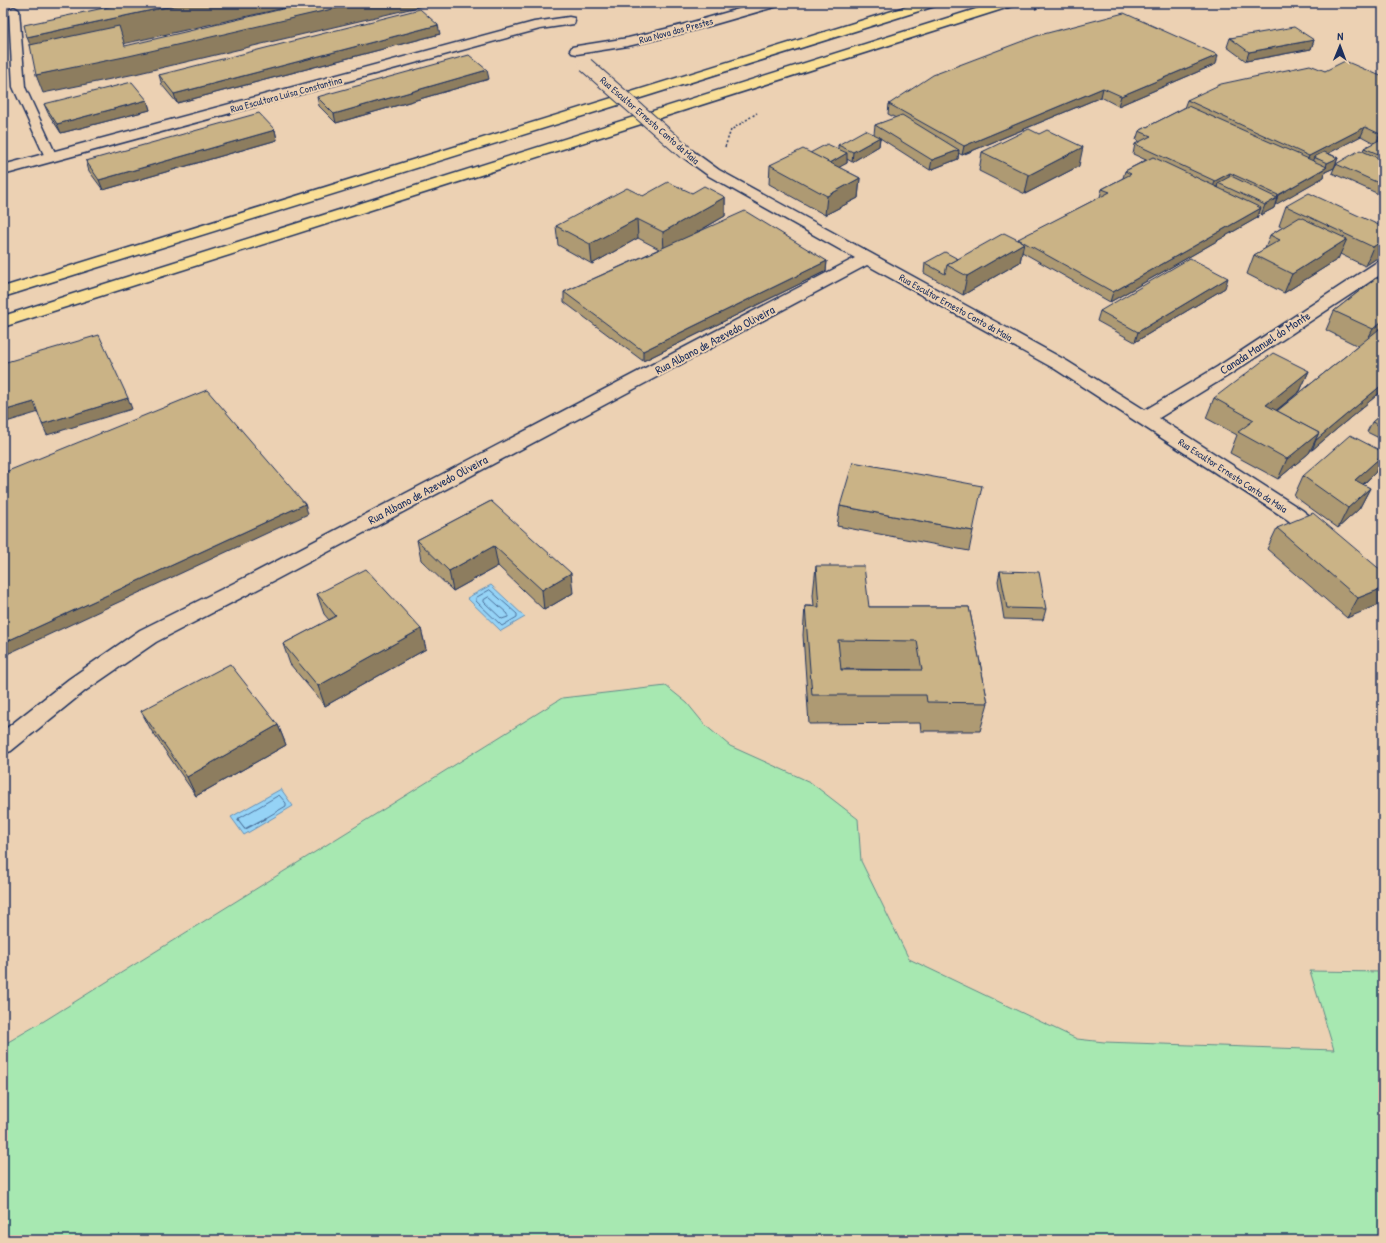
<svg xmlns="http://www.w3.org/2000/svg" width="1386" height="1243" font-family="'Patrick Hand',sans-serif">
  <rect width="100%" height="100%" fill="#ecd1b3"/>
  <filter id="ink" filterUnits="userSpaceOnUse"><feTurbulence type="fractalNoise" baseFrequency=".025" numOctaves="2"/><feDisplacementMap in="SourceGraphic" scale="8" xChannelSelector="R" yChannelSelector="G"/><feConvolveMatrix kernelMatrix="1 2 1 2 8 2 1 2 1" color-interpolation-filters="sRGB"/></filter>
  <g filter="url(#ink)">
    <path fill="#a7e8b1" stroke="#618c88" d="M666,686L687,703L705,725L730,746L810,782L858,819L861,861L909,959L1077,1039L1104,1042L1334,1050L1310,971L1383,972V1240H3V1045L44,1021L562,698Z"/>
    <g fill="#95d3f6" stroke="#6491b9">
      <path d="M491,585L525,617L501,631L467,598Z"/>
      <path d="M281,789L293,806L244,835L231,817Z"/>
    </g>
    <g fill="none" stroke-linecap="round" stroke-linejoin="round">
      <g stroke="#4c719b" stroke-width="1">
        <path d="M490,590L517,614V617L502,626L476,601V598Z"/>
        <path d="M489,597L508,614V617L502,619L484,602V600Z"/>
        <path d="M238,819L279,795L286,803V806L264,819"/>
      </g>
      <path stroke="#4c719b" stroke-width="1.5" d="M239,818L238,820L245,829L266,818"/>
      <g stroke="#1b2f5e" stroke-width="3">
        <path id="lane" d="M14,7L19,10L25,87L57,157L56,160H46L45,157L13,87L9,10Z"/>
      </g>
      <g stroke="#1b2f5e" stroke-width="3">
        <g id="street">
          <path d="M760,3H780L778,6L691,31L628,46L577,54L572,53L570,50L572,47L577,46L628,38L682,25Z"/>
          <path d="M569,17L574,18L575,21L574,24L540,29L3,175V165L534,22Z"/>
          <path d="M685,148L690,149L719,170L1067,361L1145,410L1217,367L1377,262L1383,261V273L1229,375L1159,418L1302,510L1331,533L1334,538L1331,543C1315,548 1300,530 1288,520L1055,369L867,265L262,587L156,642L85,691L11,751L3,754V731L69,679L140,630L246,577L855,258L709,176L680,155L678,152L680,149Z"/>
        </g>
      </g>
      <g stroke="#1b2f5e" stroke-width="3">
        <g id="highway">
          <path d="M918,3H937L935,6L3,297V287Z"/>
          <path d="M995,3H1014L1012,6L3,327V316Z"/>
        </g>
      </g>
      <g stroke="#1b2f5e" stroke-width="1.5" stroke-dasharray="2 2" stroke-linecap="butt">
        <path d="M1035,9L1053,3"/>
        <path d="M725,147L731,130L757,113"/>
      </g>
      <use href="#lane" fill="#ecd1b3" fill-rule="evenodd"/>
      <use href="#street" fill="#ecd1b3" fill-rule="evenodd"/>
      <use href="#highway" fill="#fadf96" fill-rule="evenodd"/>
      <g stroke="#1b2f5e" stroke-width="16" stroke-linecap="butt">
        <path id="street-bridge" d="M586,65L685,152"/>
      </g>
      <use href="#street-bridge" stroke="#ecd1b3" stroke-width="14"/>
    </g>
    <g fill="#ae9a73" stroke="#1b2f5e" fill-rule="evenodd">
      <path d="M440,34L177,103L162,85L159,75Z"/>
      <path d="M1230,38L1314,40L1311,49L1246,61L1227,47Z"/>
      <path d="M1216,64L1118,106L1101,97L962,155L958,153V159L930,170L880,138L879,146L852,162L847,159V163L838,167L860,178L858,198L825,215L769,184L770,165L810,153L838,149V145L874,134L875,125L896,118L888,114L889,104Z"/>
      <path d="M1325,71L1383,77V196L1332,173L1336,164L1363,151L1364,148L1374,143L1361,136L1328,153L1338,158L1334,168L1325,172L1324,177L1274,205V208L1261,215L1259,213L1257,218L1110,302L1022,252L1020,262L963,295L924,273L925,263L958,259L1018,240L1100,197L1102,189L1123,178L1125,171L1146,160L1133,154L1135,144L1140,142L1136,140L1139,131L1184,108L1187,100Z"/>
      <path d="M489,79L336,123L319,106L317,97Z"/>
      <path d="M147,100L150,110L61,133L48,113L44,104Z"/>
      <path d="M275,130L277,140L103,190L89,171L86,161Z"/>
      <path d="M1039,134L1079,166L1025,194L979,171L982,152Z"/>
      <path d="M692,193L725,197V216L696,233L827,261L826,271L643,361L564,302V292L659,249L638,238L592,264L558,245L556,226L643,196Z"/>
      <path d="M1286,206L1383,227V254L1365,266L1340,254L1338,259L1284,293L1247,274L1254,255L1265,249L1270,235L1283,227L1279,226Z"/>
      <path d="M1376,278L1383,390L1312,450H1311L1309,453L1278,479L1230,453L1237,435L1206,418L1214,398L1309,371L1300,391L1276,411H1277L1358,346L1326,330L1334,311Z"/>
      <path d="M1225,288L1135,342L1097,321L1100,311Z"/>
      <path d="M1383,413V440L1367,432L1372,422Z"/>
      <path d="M1383,452V458L1375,473L1363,485L1370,488L1359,509L1338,528L1294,496L1303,476Z"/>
      <path d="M491,501L573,593L544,610L498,566L453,591L421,560L417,540Z"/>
      <path d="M840,506L973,531L969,551L837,526Z"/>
      <path d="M1277,528L1383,572L1347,618L1267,549Z"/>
      <path d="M1383,559V564L1381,563Z"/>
      <path d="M816,566L869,607H969L988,703L980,731H921L920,723L809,724L803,635L805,606H814L813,595ZM841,669L912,670H841Z"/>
      <path d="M1000,571L1046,609L1043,620L1004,619L998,581Z"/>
      <path d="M317,594L421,629L426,649L325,706L290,664L283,644L329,620L324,614Z"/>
      <path d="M141,711L278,725L286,745L196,796L151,730Z"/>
    </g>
    <g fill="#8d7d5e" stroke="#1b2f5e">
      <path d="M185,3H307L37,63L27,37Z"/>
      <path d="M358,3H435L135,74L43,93L36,75Z"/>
      <path d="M438,25L440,34L177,103L174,94Z"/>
      <path d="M1314,40L1311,49L1246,61L1249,52Z"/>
      <path d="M1218,55L1216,64L1118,106L1121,96Z"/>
      <path d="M487,70L489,79L336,123L334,114Z"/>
      <path d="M1103,88L1101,97L962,155L964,146Z"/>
      <path d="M147,100L150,110L61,133L57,124Z"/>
      <path d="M1365,127L1361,136L1318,159L1314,157L1312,162L1305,165L1309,156Z"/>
      <path d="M275,130L277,140L103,190L99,180Z"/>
      <path d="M1383,133V140L1376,144L1380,134Z"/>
      <path d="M880,137L879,146L852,162L853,152Z"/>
      <path d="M1083,147L1079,166L1025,194L1029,175Z"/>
      <path d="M959,150L958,159L930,170L932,160Z"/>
      <path d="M847,153V163L829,173L830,163Z"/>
      <path d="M1338,158L1334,168L1325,172L1324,177L1275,205L1278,195L1326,168L1327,163Z"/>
      <path d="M1230,173L1227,183H1218L1217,188L1212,191L1215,181Z"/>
      <path d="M860,178L858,198L825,215L827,196Z"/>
      <path d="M725,197V216L664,251L663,232Z"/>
      <path d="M1277,198L1274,208L1261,215L1265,205Z"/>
      <path d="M1261,208L1257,218L1110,302L1113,292Z"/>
      <path d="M637,219L638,238L592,264L590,244Z"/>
      <path d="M1347,239L1338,259L1284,293L1292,274Z"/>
      <path d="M1383,240V254L1365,266L1373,247Z"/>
      <path d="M1024,243L1020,262L963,295L967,276Z"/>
      <path d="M827,261L826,271L643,361V351Z"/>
      <path d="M1228,278L1225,288L1135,342L1138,332Z"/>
      <path d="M1383,320V333L1363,348L1373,329Z"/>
      <path d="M1309,371L1300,391L1258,425L1266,405Z"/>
      <path d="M1383,384V390L1312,450L1316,440Z"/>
      <path d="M128,398L132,409L47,435L42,424Z"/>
      <path d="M34,402L39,412L3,423V411Z"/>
      <path d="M1319,433L1309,453L1278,479L1287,459Z"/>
      <path d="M1383,455V458L1375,473L1345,501L1355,480Z"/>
      <path d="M1370,488L1359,509L1338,528L1348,508Z"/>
      <path d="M305,504L308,514L3,656V643Z"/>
      <path d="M494,546L498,566L453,591L449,571Z"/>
      <path d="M571,573L573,593L544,610L542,590Z"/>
      <path d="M1383,588V603L1347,618L1358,598Z"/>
      <path d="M421,629L426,649L325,706L318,686Z"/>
      <path d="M278,725L286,745L196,796L187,777Z"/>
    </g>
    <g fill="#cab386" stroke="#1b2f5e" fill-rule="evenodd">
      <path d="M127,3H185L27,37L24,25Z"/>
      <path d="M308,3H358L129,56L36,75L30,45L119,26L125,46Z"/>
      <path d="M420,9L438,25L174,94L159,75Z"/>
      <path d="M1124,13L1218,55L1121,96L1103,88L964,146L889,104L933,75L1036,36Z"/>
      <path d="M1294,27L1314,40L1249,52L1230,38Z"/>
      <path d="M469,55L487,70L334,114L317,97Z"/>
      <path d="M1345,61L1383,77V133L1380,134L1365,127L1309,156L1187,100L1221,84L1310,65L1325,71Z"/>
      <path d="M132,82L147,100L57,124L44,104Z"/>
      <path d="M1188,106L1327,167L1278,195L1230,173L1215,181L1135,144L1151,136L1139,131Z"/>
      <path d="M259,113L275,130L99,180L86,161Z"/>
      <path d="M902,115L959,150L932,160L875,125Z"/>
      <path d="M1029,129L1039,134L1047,130L1083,147L1029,175L982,152Z"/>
      <path d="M865,130L880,137L853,152L838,145Z"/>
      <path d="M1383,138V156L1364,148Z"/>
      <path d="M827,144L847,153L830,163L810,153Z"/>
      <path d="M803,149L860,178L827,196L770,165Z"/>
      <path d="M1360,150L1383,160V185L1336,164Z"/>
      <path d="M1324,152L1338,158L1327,163L1314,157Z"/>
      <path d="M1153,157L1261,208L1113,292L1018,239L1110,192L1102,189L1131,174L1125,171Z"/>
      <path d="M1231,176L1277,198L1265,205L1218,183Z"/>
      <path d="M668,182L692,193L704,186L725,197L663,232L637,219L590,244L556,226L627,188L643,196Z"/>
      <path d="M1309,193L1383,227V240L1373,247L1286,206Z"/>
      <path d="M745,211L827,261L643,351L564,292Z"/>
      <path d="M1300,217L1347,239L1292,274L1254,255L1280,240L1270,235Z"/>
      <path d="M1004,233L1024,243L967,276L947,265Z"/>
      <path d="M945,252L958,259L947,265L945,274L925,263Z"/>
      <path d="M1190,258L1228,278L1138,332L1100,311Z"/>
      <path d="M1376,278L1383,281V320L1373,329L1334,311Z"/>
      <path d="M1383,326V384L1316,440V439L1319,433L1277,411Z"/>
      <path d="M99,335L128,398L42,424L34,402L3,411V363Z"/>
      <path d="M1273,353L1309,371L1266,405L1319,433L1287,459L1238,432L1254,420L1214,398Z"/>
      <path d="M207,390L305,504L3,643V473Z"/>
      <path d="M1383,413V427L1372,422Z"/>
      <path d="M1350,435L1383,452V455L1355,480L1370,488L1348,508L1303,476Z"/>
      <path d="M853,462L982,486L973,531L840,506Z"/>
      <path d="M491,501L571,573L542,590L494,546L449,571L417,540Z"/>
      <path d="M1313,513L1383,572V588L1358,598L1277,528Z"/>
      <path d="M816,566H864L869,607H969L988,703L927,702L926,695H812L805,606L819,607ZM838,640L917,641L922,670H841Z"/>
      <path d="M366,569L421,629L318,686L283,644L336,616L317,594Z"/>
      <path d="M1000,571L1039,572L1046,609L1007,608Z"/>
      <path d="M230,664L278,725L187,777L141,711Z"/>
    </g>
  </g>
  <g text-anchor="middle" stroke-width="4" stroke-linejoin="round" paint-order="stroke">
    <g font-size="10" fill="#1b2f5e" stroke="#ecd1b3">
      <text transform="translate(676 30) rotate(-15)" y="4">Rua Nova dos Prestes</text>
      <text transform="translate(286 94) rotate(-15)" y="4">Rua Escultora Luísa Constantina</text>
      <text transform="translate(650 120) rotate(41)" y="4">Rua Escultor Ernesto Canto da Maia</text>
      <text transform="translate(956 307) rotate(29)" y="4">Rua Escultor Ernesto Canto da Maia</text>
      <text transform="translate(1233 475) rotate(33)" y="4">Rua Escultor Ernesto Canto da Maia</text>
    </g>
    <g font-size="12" fill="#1b2f5e" stroke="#ecd1b3">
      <text transform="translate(715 340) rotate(-28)" y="4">Rua Albano de Azevedo Oliveira</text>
      <text transform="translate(1265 343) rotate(-33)" y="4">Canada Manuel do Monte</text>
      <text transform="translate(428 490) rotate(-28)" y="4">Rua Albano de Azevedo Oliveira</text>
    </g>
  </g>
  <rect width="1386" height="1243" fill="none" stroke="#ecd1b3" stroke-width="16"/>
  <rect x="8" y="8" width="1370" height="1227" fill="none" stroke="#1b2f5e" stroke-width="1.5" filter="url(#ink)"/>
  <g transform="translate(1340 46) rotate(1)" stroke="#ecd1b3" stroke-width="3" paint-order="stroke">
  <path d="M0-3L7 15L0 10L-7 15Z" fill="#1b2f5e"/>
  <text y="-6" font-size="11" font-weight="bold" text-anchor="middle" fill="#1b2f5e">N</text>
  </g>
</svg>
